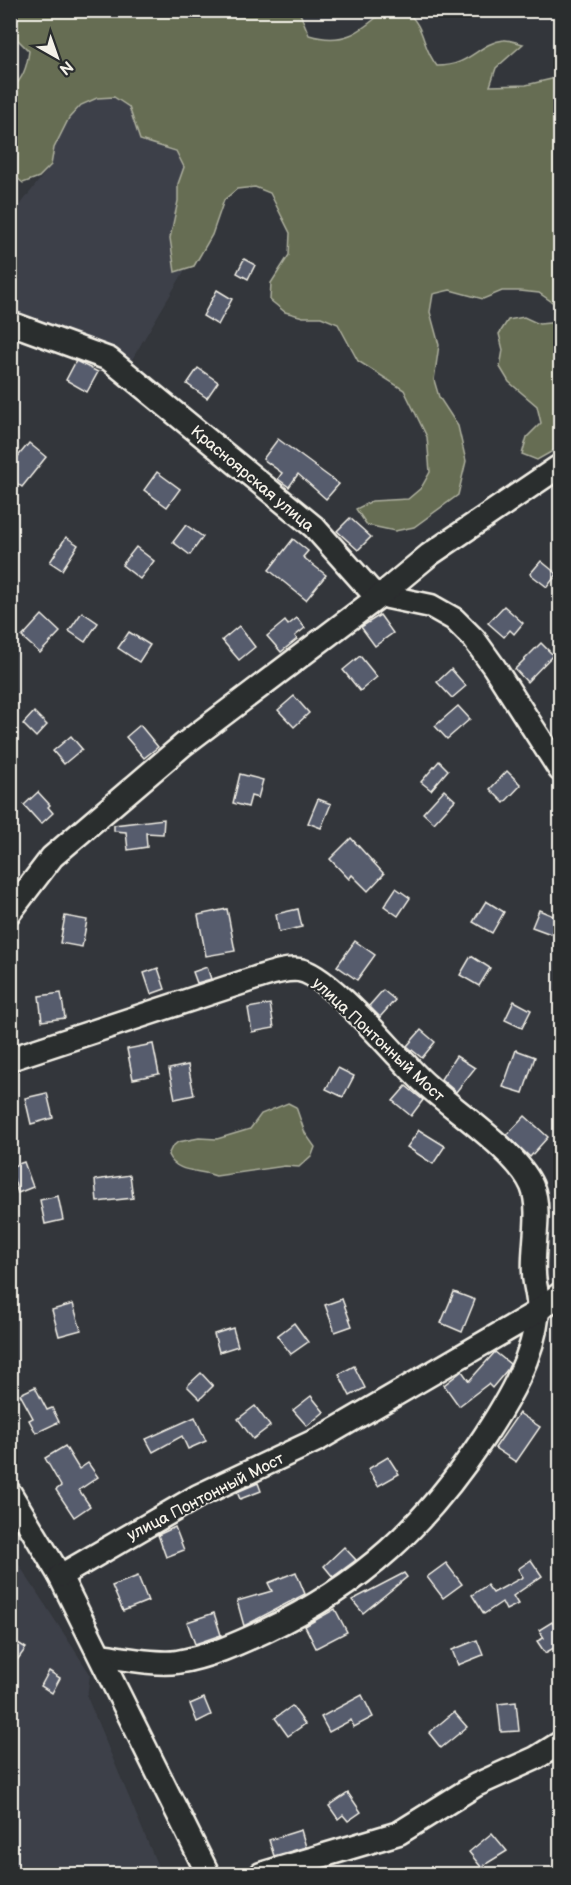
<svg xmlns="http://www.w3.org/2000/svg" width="571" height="1885" font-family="'Balsamiq Sans',sans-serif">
  <rect width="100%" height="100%" fill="#33363b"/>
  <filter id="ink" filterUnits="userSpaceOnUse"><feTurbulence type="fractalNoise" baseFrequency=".0167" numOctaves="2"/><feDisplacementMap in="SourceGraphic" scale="12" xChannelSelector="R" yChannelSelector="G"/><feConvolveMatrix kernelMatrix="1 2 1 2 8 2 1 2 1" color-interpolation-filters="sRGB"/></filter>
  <g filter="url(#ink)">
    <g fill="#3e414a">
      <path d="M114,97L129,107L140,140L176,151L184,167L178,184V201L170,238L175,272L186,268L131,361L11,314V217L51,165L54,148L69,118L81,105L97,98Z"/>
      <path d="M10,1551L90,1674L87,1697L161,1874H11Z"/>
    </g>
    <g fill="#666d53" stroke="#adaf9e" stroke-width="1.5">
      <path d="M11,10L299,11L309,35C343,45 359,33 384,11H406C426,28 421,46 437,66C471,66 478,43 504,40C509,39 517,43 523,44L496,68L490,86L526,85L560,77V447L537,460L522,454L527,437L541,423L537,406L509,382L500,367L503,350L499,334L508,320L524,317L539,324L560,322L555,304L539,293L520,291H502L483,299L450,290L433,294L430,312L439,345L434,380L439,397L458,426L466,461L458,495L414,527L395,531L367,525L356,509L372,501L408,499L421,488L430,472L427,437L404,390L358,361L338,324L321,317H303L285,312L270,300L271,283L289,255L290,233L270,193L255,187L237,189L224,200L212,235L194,266L175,272L170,238L178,201V184L184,167L176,151L140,140L129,107L114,97L97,98L81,105L69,118L54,148L51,165L39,177L23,183L11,173L10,91C23,79 27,67 29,51L17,39H11Z"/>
      <path d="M288,1103L296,1107L305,1133L315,1147L312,1155L299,1167L285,1166L216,1176C199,1169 177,1174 168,1155L172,1147L178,1142L199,1138L217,1139L250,1129L261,1114Z"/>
    </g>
    <g fill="#575c6d" stroke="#f4f1e8" stroke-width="1.5">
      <path d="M244,259L255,265L248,279L237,273Z"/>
      <path d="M217,290L232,299L218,325L203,316Z"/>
      <path d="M76,361L98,372L87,392L66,380Z"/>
      <path d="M198,368L218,382L207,398L187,384Z"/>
      <path d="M278,439L339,484L326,499L298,474L289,487L278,479L282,473L263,459Z"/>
      <path d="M29,443L46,457L22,487L10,478V466Z"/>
      <path d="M157,472L180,489L167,507L144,490Z"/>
      <path d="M350,518L371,537L358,550L337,531Z"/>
      <path d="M186,525L203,537L190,555L173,542Z"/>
      <path d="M66,537L78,545L62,570L50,562Z"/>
      <path d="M293,539L308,551L303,557L326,575L306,600L269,570Z"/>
      <path d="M136,547L154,561L140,579L122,565Z"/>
      <path d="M541,561L557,574L547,587L530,574Z"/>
      <path d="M504,606L523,623L514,634L510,630L504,637L488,623Z"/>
      <path d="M82,612L98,623L85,642L69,631Z"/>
      <path d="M42,615L60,632L40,653L22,637Z"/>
      <path d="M380,615L393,633L375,646L361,627Z"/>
      <path d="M297,618L305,628L295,636L297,639L281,652L267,636L285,621L288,625Z"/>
      <path d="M239,626L255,647L239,660L222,640Z"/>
      <path d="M129,632L150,645L139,662L118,648Z"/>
      <path d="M541,643L553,655L527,682L515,669Z"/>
      <path d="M360,656L377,677L360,691L343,670Z"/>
      <path d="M451,669L466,686L452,698L437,682Z"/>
      <path d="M294,696L309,713L294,727L278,710Z"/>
      <path d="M458,706L470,719L447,739L435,726Z"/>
      <path d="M34,712L47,725L36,737L23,724Z"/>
      <path d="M140,725L158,747L144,758L126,737Z"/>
      <path d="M71,736L82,749L64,764L53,751Z"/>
      <path d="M439,761L448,770L431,790L421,782Z"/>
      <path d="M507,771L521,785L504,803L490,789Z"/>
      <path d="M240,774L263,780L258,798L251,796L248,807L233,803Z"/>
      <path d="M444,790L455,800L434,823L423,813Z"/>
      <path d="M38,792L50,805L48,807L53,813L41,824L24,805Z"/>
      <path d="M318,799L331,804L321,828L308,823Z"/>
      <path d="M164,819L163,834L146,833L147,847L128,850L126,832L114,831V825Z"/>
      <path d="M351,838L384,874L368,891L352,875L349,879L330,859Z"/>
      <path d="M396,888L410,898L398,916L384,906Z"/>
      <path d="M486,901L504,912L492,933L473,922Z"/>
      <path d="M227,909L235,951L206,956L198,915Z"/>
      <path d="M298,909L302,927L279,932L276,914Z"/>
      <path d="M539,910L558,918L551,934L532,927Z"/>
      <path d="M65,916L87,920L82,947L60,943Z"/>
      <path d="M355,941L375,955L357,980L337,966Z"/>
      <path d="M471,956L490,968L479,986L460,975Z"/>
      <path d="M207,967L211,979L197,983L193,972Z"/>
      <path d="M158,968L165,989L151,994L144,973Z"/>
      <path d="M383,990L395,1000L380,1017L369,1006Z"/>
      <path d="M61,993L65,1018L42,1021L39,996Z"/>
      <path d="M514,1001L531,1010L522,1028L505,1020Z"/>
      <path d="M270,1004L274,1028L252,1032L248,1008Z"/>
      <path d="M421,1030L435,1042L422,1058L407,1046Z"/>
      <path d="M153,1044L159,1074L133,1079L127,1049Z"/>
      <path d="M516,1050L535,1057L523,1093L503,1087Z"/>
      <path d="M456,1056L475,1068L456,1092L441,1079Z"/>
      <path d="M188,1065L194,1095L175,1099L169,1069Z"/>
      <path d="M338,1068L354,1076L343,1097L326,1089Z"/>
      <path d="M406,1086L423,1100L411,1116L393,1101Z"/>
      <path d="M47,1093L53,1118L31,1124L25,1098Z"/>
      <path d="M525,1116L548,1137L530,1157L507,1135Z"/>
      <path d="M419,1130L445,1146L433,1164L407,1147Z"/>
      <path d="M24,1162L33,1187L18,1193L10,1167Z"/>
      <path d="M130,1175L133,1198L97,1202L95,1180Z"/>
      <path d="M58,1196L63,1220L45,1224L40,1200Z"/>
      <path d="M454,1292L475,1300L462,1332L441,1323Z"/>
      <path d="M342,1299L352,1326L335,1332L325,1305Z"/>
      <path d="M73,1304L81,1330L59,1336L52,1310Z"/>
      <path d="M294,1323L308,1342L291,1354L277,1336Z"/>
      <path d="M233,1328L238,1346L219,1352L214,1334Z"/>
      <path d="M495,1352L510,1364L507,1370L492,1388L488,1384L459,1406L444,1385L462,1371L469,1381Z"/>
      <path d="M354,1366L365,1388L350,1396L339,1374Z"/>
      <path d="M201,1373L213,1386L200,1399L187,1386Z"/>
      <path d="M35,1387L47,1410L52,1408L59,1422L36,1433L29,1420L33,1418L20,1394Z"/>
      <path d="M311,1396L324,1412L307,1426L293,1410Z"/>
      <path d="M255,1406L270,1426L253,1439L238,1419Z"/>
      <path d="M519,1413L540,1427L516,1462L495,1448Z"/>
      <path d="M195,1417L206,1441L188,1449L182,1436L153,1452L146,1439Z"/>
      <path d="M65,1446L79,1469L88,1463L98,1477L79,1490L90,1506L74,1517L56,1490L61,1486L45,1458Z"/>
      <path d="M388,1457L399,1474L378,1486L368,1469Z"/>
      <path d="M258,1483L261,1491L240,1499L237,1492Z"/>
      <path d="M175,1527L184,1550L166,1557L158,1535Z"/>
      <path d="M344,1547L356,1560L333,1577L324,1566Z"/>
      <path d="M531,1560L542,1576L513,1596L518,1604L506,1610L502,1602L484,1614L472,1595L487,1585L493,1593L523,1577L518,1569Z"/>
      <path d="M446,1563L462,1584L443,1598L427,1577Z"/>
      <path d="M296,1572L305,1594L244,1626L237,1601L272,1591L268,1583Z"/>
      <path d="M404,1573L407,1577L363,1613L352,1600Z"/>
      <path d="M138,1576L148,1601L123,1611L112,1586Z"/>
      <path d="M335,1609L347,1632L316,1648L305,1626Z"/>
      <path d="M214,1613L221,1635L195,1644L187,1622Z"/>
      <path d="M552,1622L561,1636V1644L545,1653L537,1641L544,1638L539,1630Z"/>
      <path d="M10,1638L26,1648L10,1670Z"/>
      <path d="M477,1640L483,1655L458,1665L452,1650Z"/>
      <path d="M49,1671L60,1678L52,1693L41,1686Z"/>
      <path d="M362,1695L373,1717L354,1727L351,1720L329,1732L321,1717Z"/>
      <path d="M204,1698L211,1715L197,1722L190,1704Z"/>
      <path d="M516,1702L519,1731L501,1732L498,1704Z"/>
      <path d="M292,1706L305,1724L288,1736L275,1718Z"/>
      <path d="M454,1712L467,1727L441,1748L429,1733Z"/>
      <path d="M348,1793L361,1812L348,1821L343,1815L338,1819L329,1806Z"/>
      <path d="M301,1830L306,1847L274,1856L269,1840Z"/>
      <path d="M492,1833L507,1851L481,1867L469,1852Z"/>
    </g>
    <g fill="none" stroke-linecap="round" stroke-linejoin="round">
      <g stroke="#f4f1e8" stroke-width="27">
        <g id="minor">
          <path d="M10,323L109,359L314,527L371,591L388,597L431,606L454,619L474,639L494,667L560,770"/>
          <path d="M10,912L52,857L183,745L381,595L429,555L560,466"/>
          <path d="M10,1059L256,978C270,974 285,968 299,970C324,973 379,1036 398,1056C408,1066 418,1078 429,1087C457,1112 518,1153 532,1186C542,1211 532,1246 534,1273C534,1286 540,1299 538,1312C533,1358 509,1399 484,1437C425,1526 362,1585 265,1631C237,1644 208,1657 177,1662C156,1665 122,1658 100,1655"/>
          <path d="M10,1493L60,1576L208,1874"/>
          <path d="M60,1576L198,1496L319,1439L532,1315L560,1294"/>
          <path d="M261,1874L399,1833L476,1785L536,1758L560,1743"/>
        </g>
      </g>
      <use href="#minor" stroke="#2a2d2e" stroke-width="22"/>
    </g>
  </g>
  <g text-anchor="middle" stroke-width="4.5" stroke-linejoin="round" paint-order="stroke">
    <g font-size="16" fill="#f4f1e8" stroke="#2a2d2e">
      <text transform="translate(253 478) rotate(40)" y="6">Красноярская улица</text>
      <text transform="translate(379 1039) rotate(43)" y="6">улица Понтонный Мост</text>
      <text transform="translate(205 1496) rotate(-27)" y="6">улица Понтонный Мост</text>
    </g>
  </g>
  <rect width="571" height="1885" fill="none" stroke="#2a2d2e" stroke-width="36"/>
  <rect x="18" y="18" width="535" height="1849" fill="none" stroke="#f4f1e8" stroke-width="2" filter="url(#ink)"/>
  <g transform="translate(57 57) rotate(140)" stroke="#2a2d2e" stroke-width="4.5" paint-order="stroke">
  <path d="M0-4.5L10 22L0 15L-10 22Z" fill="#f4f1e8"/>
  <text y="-9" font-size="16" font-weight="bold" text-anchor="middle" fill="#f4f1e8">N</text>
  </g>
</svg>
